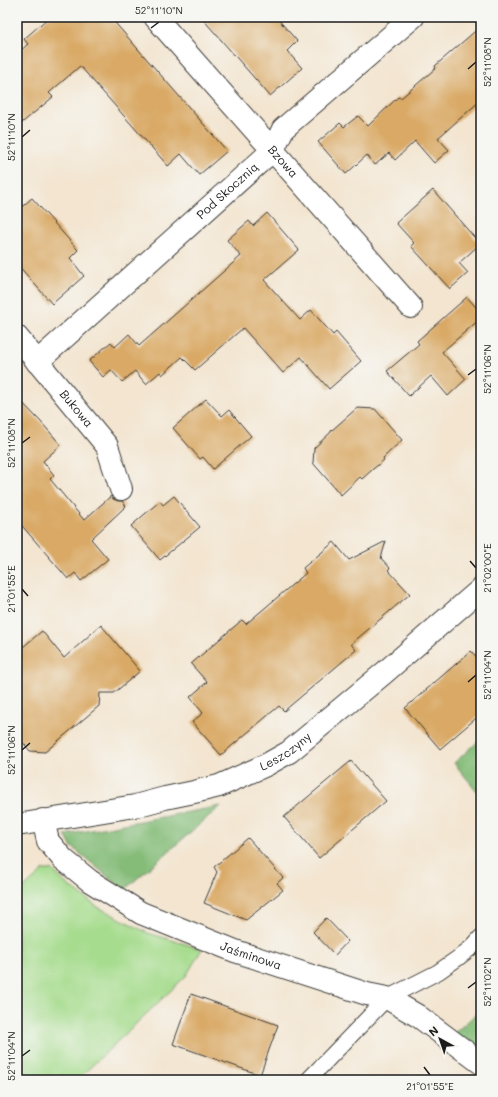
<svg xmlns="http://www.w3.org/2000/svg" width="498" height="1097" font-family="Mali,sans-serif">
  <rect width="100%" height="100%" fill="#f6f6f2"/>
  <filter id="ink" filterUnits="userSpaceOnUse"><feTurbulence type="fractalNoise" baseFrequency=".025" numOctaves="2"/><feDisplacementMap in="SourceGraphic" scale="8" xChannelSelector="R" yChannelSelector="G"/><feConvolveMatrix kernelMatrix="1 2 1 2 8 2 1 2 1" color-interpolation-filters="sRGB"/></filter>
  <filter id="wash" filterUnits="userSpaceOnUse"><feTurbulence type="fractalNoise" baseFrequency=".012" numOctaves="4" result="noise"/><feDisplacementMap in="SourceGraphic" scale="16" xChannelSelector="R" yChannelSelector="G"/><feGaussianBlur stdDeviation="0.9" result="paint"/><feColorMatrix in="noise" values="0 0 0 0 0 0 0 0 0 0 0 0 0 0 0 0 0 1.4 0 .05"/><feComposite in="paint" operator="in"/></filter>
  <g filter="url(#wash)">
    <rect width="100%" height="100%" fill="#f3e5d0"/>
    <path fill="#a6dc8d" stroke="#617c54" d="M44,870H53L64,882L96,906L148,933L202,949L186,976L77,1080H17V894Z"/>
    <g fill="#84bc78" stroke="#506c4a">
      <path d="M481,739V796L454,763Z"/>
      <path d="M221,806L124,890L71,846L65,835Z"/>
      <path d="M481,1010V1053L452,1035Z"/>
    </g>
    <g id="blocks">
      <g fill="#d9a965">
        <path d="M49,17H110L227,151L199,175L181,154L168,166L80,66L49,93L53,97L17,127V54L28,44L24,39Z"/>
        <path d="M201,17H276L297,41L287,51L302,68L270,96Z"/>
        <path d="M481,26V100L438,138L449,150L434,163L415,141L395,160L389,153L375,165L367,155L346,174L318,142L340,123L344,127L358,116L368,126L398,97L401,98L436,68L435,66Z"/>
        <path d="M433,190L480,244L459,263L468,273L450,289L411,246L414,243L396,223Z"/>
        <path d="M32,198L78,250L70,258L84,276L52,304L17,264V211Z"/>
        <path d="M267,213L299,250L264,280L300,320L311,310L333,335L336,332L361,361L329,389L301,357L283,373L243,328L195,370L182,357L162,375L160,372L146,384L135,371L122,382L111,370L103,377L89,361L111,342L115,347L129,334L139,346L241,256L227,240L249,221L253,226Z"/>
        <path d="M467,297L481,313V318L442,352L466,379L448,396L431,376L409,396L387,371L419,344L417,341Z"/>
        <path d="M17,397L41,422L61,445L43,461L54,475L50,479L84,520L111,496L113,499L118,501H122L126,506L91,539L108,559L81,581L75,573L68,579L17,520Z"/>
        <path d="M206,399L222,416L229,410L251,436L213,469L203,457L200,459L173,428Z"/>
        <path d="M357,408L375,409L402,440L383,458L384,460L373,469L362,479L360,477L341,495L313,463L314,448L331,432V431Z"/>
        <path d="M174,496L200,527L160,560L131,526L160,501L163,505Z"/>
        <path d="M386,541L381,558L390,568L388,570L410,594L351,644L356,650L284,711L279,706L221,755L192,722L203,713L190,697L207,682L191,664L242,620L246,624L306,573L303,568L334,542L349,560Z"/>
        <path d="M101,625L140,671L114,693H100L99,706L45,752L30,751L17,735V652L42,631L64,658Z"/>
        <path d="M471,651L481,662V714L440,749L405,708Z"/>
        <path d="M351,761L386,801L319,858L284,817Z"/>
        <path d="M248,838L283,878L277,883L283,890L246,920L204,903L217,872L214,867Z"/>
        <path d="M326,918L348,941L335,955L313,932Z"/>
        <path d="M191,994L278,1025L260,1075L173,1044Z"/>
      </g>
    </g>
  </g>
  <g filter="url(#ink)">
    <use href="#blocks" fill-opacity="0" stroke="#3c3a37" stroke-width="1"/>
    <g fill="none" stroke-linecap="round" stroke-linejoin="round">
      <g stroke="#3c3a37" stroke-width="17">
        <path id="service" d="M308,1080L387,998L438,972L458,958L472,947L481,937"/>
      </g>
      <g stroke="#3c3a37" stroke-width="24">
        <g id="minor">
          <path id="s1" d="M155,17L411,307"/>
          <path id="s2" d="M17,337L107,446L121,489"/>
          <path id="s3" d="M37,362L273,150L283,129L413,17"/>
          <path id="s4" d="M43,820L48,841L63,859L90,881L141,913L235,951L367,994L387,998L418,1016L481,1063"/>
          <path id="s5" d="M17,825L135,806L165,798L194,792L219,786L266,765L289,752L384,673L481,589"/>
        </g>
      </g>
      <use href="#service" stroke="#fff" stroke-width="15"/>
      <use href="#minor" stroke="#fff" stroke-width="22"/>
    </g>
  </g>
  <path fill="none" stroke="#1c1c1c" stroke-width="1.5" d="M151,28L159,22M468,69L476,62M22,137L30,130M468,375L476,369M22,443L30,437M470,561L476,568M22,589L28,596M468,682L476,675M22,750L30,743M468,988L476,982M22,1056L30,1050M424,1067L430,1075"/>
  <g text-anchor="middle" stroke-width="3" stroke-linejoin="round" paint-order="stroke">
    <g font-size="12" fill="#1c1c1c" stroke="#f6f6f2">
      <text dy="4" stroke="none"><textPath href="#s1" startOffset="193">Bzowa</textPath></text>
      <text dy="4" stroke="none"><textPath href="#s3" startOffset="256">Pod Skocznią</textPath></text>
      <text dy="4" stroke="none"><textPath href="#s2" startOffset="93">Bukowa</textPath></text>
      <text dy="4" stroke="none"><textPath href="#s5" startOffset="281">Leszczyny</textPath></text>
      <text dy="4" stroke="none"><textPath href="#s4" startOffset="258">Jaśminowa</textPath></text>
    </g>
  </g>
  <rect width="498" height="1097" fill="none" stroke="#f6f6f2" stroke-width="44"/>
  <g transform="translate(440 1039) rotate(320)" stroke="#f6f6f2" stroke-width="3" paint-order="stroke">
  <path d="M0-3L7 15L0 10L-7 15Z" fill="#1c1c1c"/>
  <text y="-6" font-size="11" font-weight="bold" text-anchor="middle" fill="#1c1c1c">N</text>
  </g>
  <rect x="22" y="22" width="454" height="1053" fill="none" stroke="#1c1c1c" stroke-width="1.5"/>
  <g font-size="10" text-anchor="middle" fill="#1c1c1c">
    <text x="159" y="14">52°11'10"N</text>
    <text transform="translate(487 62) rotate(-90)" y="4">52°11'08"N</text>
    <text transform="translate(11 137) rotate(-90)" y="4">52°11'10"N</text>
    <text transform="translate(487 369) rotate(-90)" y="4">52°11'06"N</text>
    <text transform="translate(11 443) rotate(-90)" y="4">52°11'08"N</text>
    <text transform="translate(487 568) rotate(-90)" y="4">21°02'00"E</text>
    <text transform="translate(11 589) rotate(-90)" y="4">21°01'55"E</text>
    <text transform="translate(487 675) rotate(-90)" y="4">52°11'04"N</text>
    <text transform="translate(11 750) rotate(-90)" y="4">52°11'06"N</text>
    <text transform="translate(487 982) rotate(-90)" y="4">52°11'02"N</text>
    <text transform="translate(11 1056) rotate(-90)" y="4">52°11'04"N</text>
    <text x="430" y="1090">21°01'55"E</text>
  </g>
</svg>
